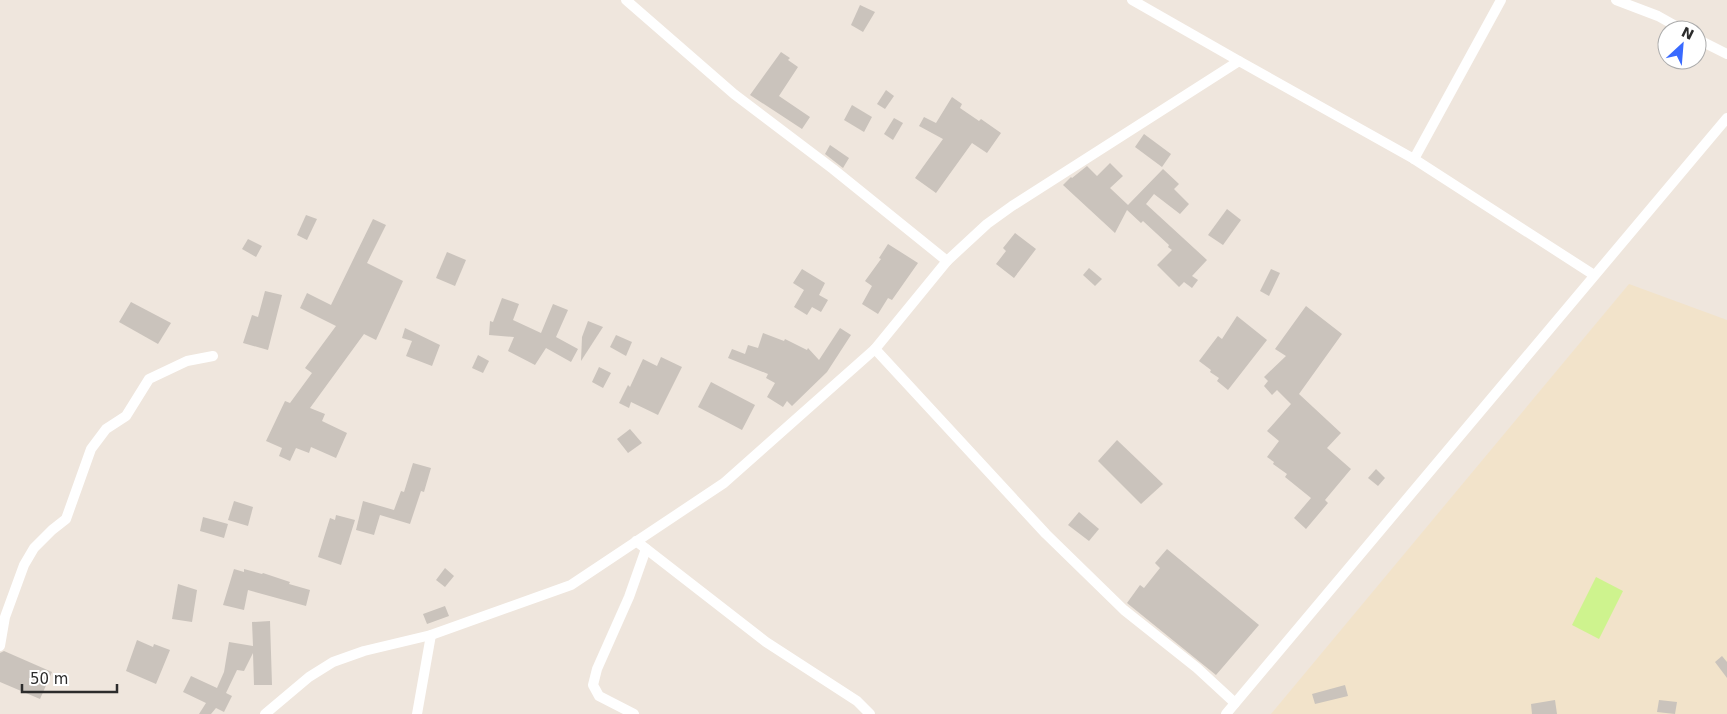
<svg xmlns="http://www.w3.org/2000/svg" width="1727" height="714" font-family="'DejaVu Sans',sans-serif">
  <rect width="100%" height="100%" fill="#efe6dd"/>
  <path fill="#f2e3ca" d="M1629,284L1727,320V714H1271Z"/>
  <path fill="#cef38e" d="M1596,577L1623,591L1599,639L1572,625Z"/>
  <g fill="#cac3bc">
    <path d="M860,5L875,12L863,32L851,25Z"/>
    <path d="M781,52L790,58L788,60L798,67L779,96L810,117L802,129L750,95Z"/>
    <path d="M886,90L894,96L885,109L877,104Z"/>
    <path d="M952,97L962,104L960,108L979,121L981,119L1001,133L987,153L972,143L936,193L915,178L943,139L919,126L924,117L936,123Z"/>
    <path d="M852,105L872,117L864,132L844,120Z"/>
    <path d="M894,118L903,123L893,140L884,134Z"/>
    <path d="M1144,134L1171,154L1162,167L1135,147Z"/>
    <path d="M830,145L849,158L843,168L825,154Z"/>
    <path d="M1110,163L1123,176L1110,188L1128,205L1163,169L1179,184L1174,189L1189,204L1180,214L1154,194L1146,204L1207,260L1192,276L1198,280L1192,288L1184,282L1179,287L1157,265L1172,250L1168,247L1169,245L1143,221L1141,223L1127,210L1115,233L1063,185L1071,177L1072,178L1087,166L1097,176Z"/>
    <path d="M1227,209L1241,220L1223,245L1208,235Z"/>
    <path d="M306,215L317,219L307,240L297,235Z"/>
    <path d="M373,219L386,225L367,263L403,281L376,340L364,334L310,408L325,414L322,421L347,433L336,458L311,447L309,453L296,448L290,461L279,456L282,448L266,441L285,401L290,403L312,373L305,368L336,326L300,308L307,293L331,305Z"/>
    <path d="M1015,233L1036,249L1014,278L996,264L1006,251L1003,248Z"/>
    <path d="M248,239L262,246L256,257L242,249Z"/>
    <path d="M888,244L918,263L892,300L888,298L878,314L862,304L872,286L865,281L881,259L879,258Z"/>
    <path d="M447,252L466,260L455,286L436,278Z"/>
    <path d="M1089,268L1102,279L1095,286L1083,275Z"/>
    <path d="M802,269L825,283L819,295L828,300L821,312L812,307L807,315L794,307L804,290L793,283Z"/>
    <path d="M1271,269L1280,273L1269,296L1260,291Z"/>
    <path d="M265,291L282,295L268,350L243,343L252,315L258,317Z"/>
    <path d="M502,298L519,304L513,320L541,333L553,304L568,310L556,337L578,349L571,362L546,348L535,365L508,351L514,337L489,335L490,321L493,322Z"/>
    <path d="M131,302L171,323L158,344L119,322Z"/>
    <path d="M1306,306L1342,334L1299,394L1341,433L1327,448L1351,469L1325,500L1328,503L1306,529L1294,518L1311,498L1285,477L1287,474L1273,464L1274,462L1267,457L1279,441L1267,431L1291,404L1277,390L1272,395L1264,386L1268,381L1264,377L1286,356L1275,349Z"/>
    <path d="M1237,316L1267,340L1228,390L1217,381L1219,378L1210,372L1211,370L1199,361L1218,336L1222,339Z"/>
    <path d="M588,321L603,327L581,361L582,337Z"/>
    <path d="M405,328L440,345L432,366L406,356L412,341L402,338Z"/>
    <path d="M840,328L851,335L827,372L792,406L787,401L783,407L767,397L775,383L766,378L768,374L728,358L732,349L745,354L748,345L758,348L763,333L784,341L785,339L807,350L808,348L819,360Z"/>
    <path d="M616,335L632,342L626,356L610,347Z"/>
    <path d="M478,355L489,361L483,373L472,368Z"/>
    <path d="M661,357L682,367L658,415L631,402L629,408L619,403L628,385L630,387L643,359L657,366Z"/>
    <path d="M599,367L611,373L603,388L592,382Z"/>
    <path d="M711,382L755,405L742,430L698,407Z"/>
    <path d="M630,429L642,443L628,453L617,439Z"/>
    <path d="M1117,440L1163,484L1141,504L1098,461Z"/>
    <path d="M413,463L431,468L424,492L421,491L410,524L380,515L374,535L356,530L363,501L394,510L401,491L404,492Z"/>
    <path d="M1376,469L1385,478L1378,486L1368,478Z"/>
    <path d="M234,501L253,507L248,526L228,520Z"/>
    <path d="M1079,512L1099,529L1089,541L1068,525Z"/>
    <path d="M336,515L355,520L341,565L318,557L330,518L335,520Z"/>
    <path d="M203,517L228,524L224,538L200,531Z"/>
    <path d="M1167,549L1259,625L1216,675L1127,603L1140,585L1144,588L1160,568L1155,563Z"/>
    <path d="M445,568L454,576L445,587L436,580Z"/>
    <path d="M234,569L244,572V569L262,574L263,573L290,582L289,584L310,590L306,606L248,590L244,610L223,605Z"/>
    <path d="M178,584L197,590L192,622L172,619Z"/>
    <path d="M445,606L449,616L427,624L423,614Z"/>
    <path d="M270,621L272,685H254L253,653L244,671L237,670L226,693L232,696L224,712L216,708L211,714H199L206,703L183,692L191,676L217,688L224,672L229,642L253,646L252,622Z"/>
    <path d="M137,640L153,647L154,644L170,650L156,684L126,671Z"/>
    <path d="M4,651L52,672L40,699L0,682V653Z"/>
    <path d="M1722,656L1727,662V678L1715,662Z"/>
    <path d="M1345,685L1348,696L1315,704L1312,694Z"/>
    <path d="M1555,700L1557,714H1532L1531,704Z"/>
    <path d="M1659,700L1677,702L1675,714L1657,712Z"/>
  </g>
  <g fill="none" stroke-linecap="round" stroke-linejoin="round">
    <g stroke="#fff" stroke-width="10">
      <path d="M626,0L734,94L833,169L947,261"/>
      <path d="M1132,0L1239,61"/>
      <path d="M1616,0L1658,16L1683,30"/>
      <path d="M1697,39L1727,54"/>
      <path d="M1414,159L1501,0"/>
      <path d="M875,349L1046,534L1124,610L1197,668L1235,703"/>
      <path d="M636,541L766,642L857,701L870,714"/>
      <path d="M0,646L5,617L24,565L34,548L52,530L66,519L91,449L106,429L126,416L149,379L187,361L213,356"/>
      <path d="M265,714L309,677L333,662L364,651L431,635L571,585L724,483L875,349L947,261L987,224L1012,206L1239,61L1414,159L1594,275"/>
      <path d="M417,714L431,635"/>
      <path d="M634,714L599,696L593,685L597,669L629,597L646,549"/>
      <path d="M1226,714L1727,118"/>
    </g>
  </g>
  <g transform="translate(1682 45) rotate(26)"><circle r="24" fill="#ffffff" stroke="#ababab"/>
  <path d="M0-4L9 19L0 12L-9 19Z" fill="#396aff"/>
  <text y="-8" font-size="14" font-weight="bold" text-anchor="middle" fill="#2c2c2c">N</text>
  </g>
  <path d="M22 684v8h95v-8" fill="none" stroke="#2c2c2c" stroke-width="2.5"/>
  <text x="30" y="684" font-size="15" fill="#2c2c2c" stroke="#ffffff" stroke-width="4" paint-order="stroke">50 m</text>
</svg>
